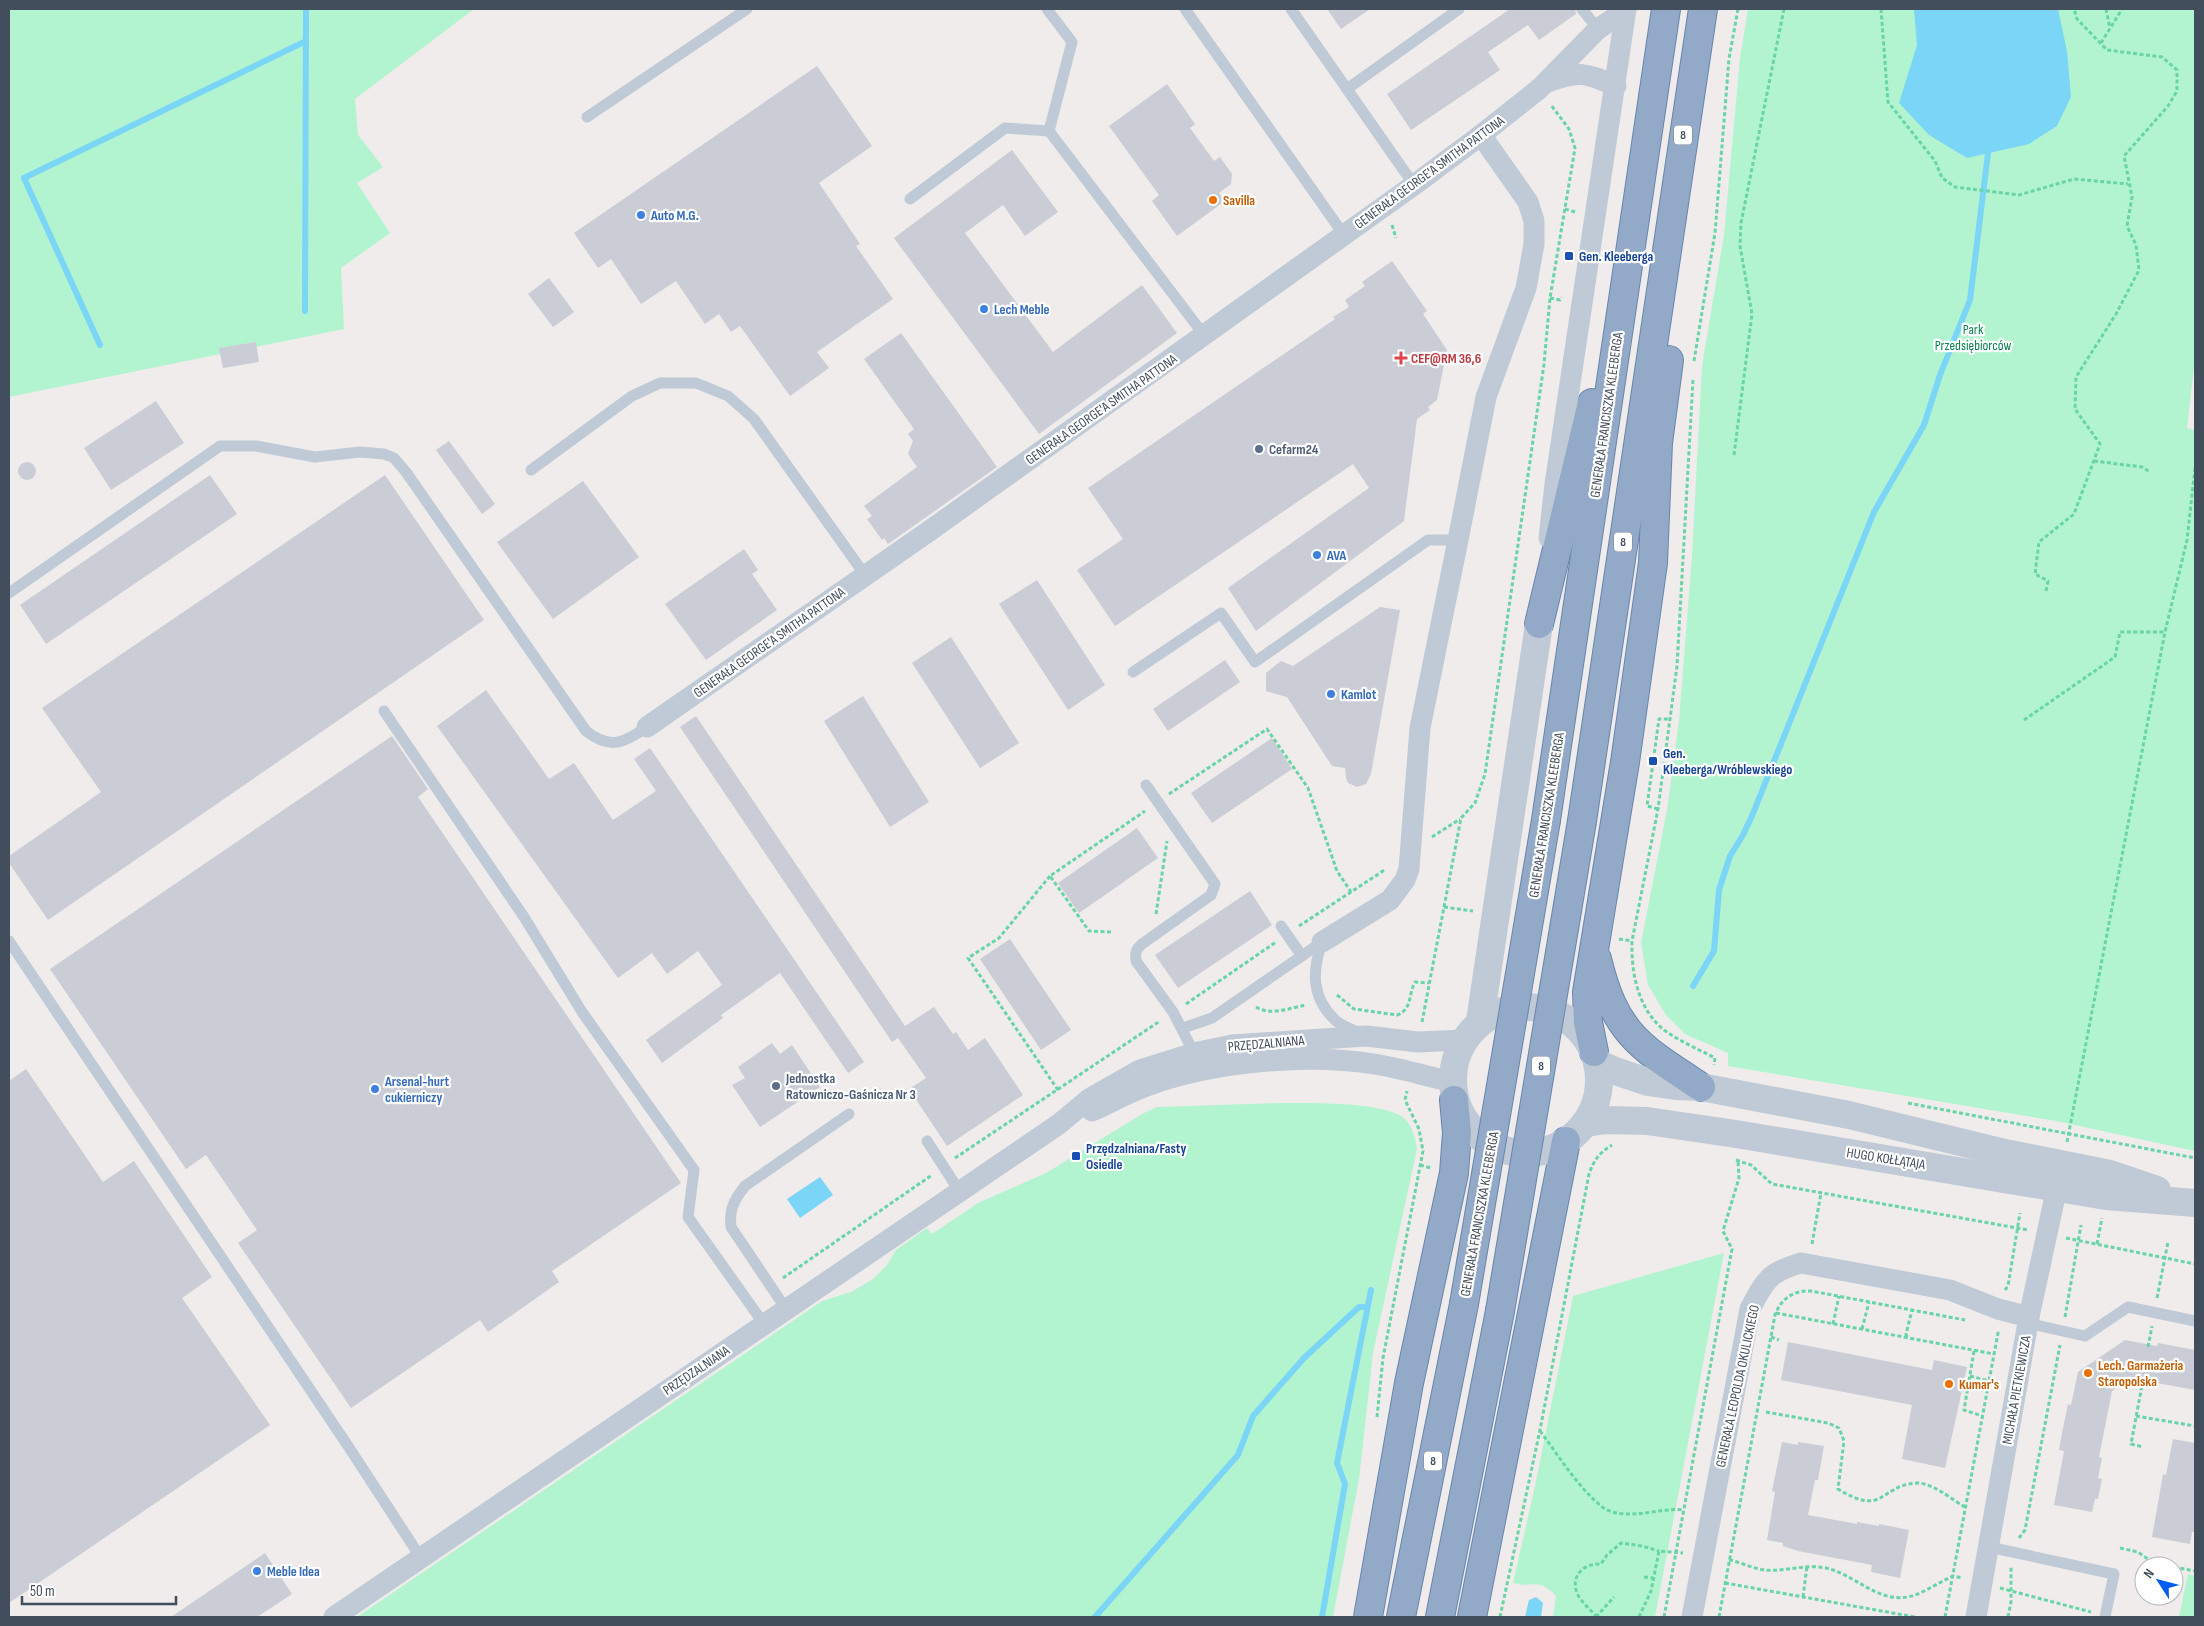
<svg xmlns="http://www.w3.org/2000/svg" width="2204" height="1626" font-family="'Sofia Sans Condensed',sans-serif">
  <rect width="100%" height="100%" fill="#efeceb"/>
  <g fill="#b3f4d0">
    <path d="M9,9H474L355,99L358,135L383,167L357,183L390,233L341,268L344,329L9,397Z"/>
    <path d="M1748,9H2195V358L2187,428L2195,430V1151L2056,1121L1728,1066V1053L1685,1034L1666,1015L1648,985L1641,943L1667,810L1679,721L1692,555L1702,366L1724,235L1740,58Z"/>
    <path d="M1280,1103C1307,1103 1389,1101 1406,1120C1414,1129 1415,1139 1417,1149L1373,1353L1359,1479L1333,1617H357L822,1301L851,1292L873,1279L887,1265L896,1250L927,1228L932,1234L978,1203L1046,1173L1142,1114L1157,1107Z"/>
    <path d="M1724,1253L1655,1617H1553L1556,1596C1537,1576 1534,1589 1513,1583L1535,1486L1573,1296Z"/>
    <path d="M2188,1574L2195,1576V1617H2179Z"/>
  </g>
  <g fill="#7ad5f6">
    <path d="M1914,9H2058L2067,51L2071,97L2057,126L2029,144L1967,158L1929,135L1899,103L1917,45Z"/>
    <path d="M820,1177L833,1195L800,1218L787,1199Z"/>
    <path d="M1536,1597L1543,1603L1541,1617H1525L1529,1600Z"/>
  </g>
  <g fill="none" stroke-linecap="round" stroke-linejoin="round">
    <g stroke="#7ad5f6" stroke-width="6">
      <path d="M305,311L306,9"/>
      <path d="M100,345L24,178L306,41"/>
      <path d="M1693,986L1714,951L1719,890L1730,856L1743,835L1752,816L1874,512L1924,425L1940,375L1970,300L1989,145"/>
      <path d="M1095,1617L1238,1455L1253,1416L1304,1358L1359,1307H1367"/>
      <path d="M1322,1617L1345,1484L1337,1463L1371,1290"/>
    </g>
  </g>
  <g fill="#cacdd5">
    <path d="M1327,9H1370L1341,29Z"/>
    <path d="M1510,9H1575L1576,14L1539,40L1528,25L1488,52L1500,70L1411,130L1387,94Z"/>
    <path d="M817,66L872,146L819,183L860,244L856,246L893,299L817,352L829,368L790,396L740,326L731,332L719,314L705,324L676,281L641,304L611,259L598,268L574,233Z"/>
    <path d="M1167,84L1195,124L1190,128L1214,161L1220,157L1232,174L1231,184L1219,193L1225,201L1177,236L1152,201L1159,195L1109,126Z"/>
    <path d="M1012,150L1058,212L1025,236L1003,205L965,233L1053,352L1142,285L1177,333L1039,434L894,238Z"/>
    <path d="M1392,261L1427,311L1423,314L1447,350L1437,400L1428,407L1430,410L1417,419L1404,521L1256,631L1228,588L1369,488L1353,464L1115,626L1077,570L1123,539L1088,488L1335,319L1333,317L1349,307L1345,300L1365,286L1362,282Z"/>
    <path d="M549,278L574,312L553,327L528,294Z"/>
    <path d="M901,333L997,467L888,544L884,538L882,540L867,519L872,516L864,506L917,467L908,454L913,441L908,434L914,429L864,359Z"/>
    <path d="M256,342L259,362L223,368L219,348Z"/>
    <path d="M156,401L184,443L111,490L84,448Z"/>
    <path d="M449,441L495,504L482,514L436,450Z"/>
    <circle cx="27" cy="471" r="9"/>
    <path d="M210,475L237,514L46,644L20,605Z"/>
    <path d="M385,475L484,620L48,920L9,863V856L101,792L42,708Z"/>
    <path d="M583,481L639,557L553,619L497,542Z"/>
    <path d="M744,549L758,570L752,574L777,610L706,660L665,604Z"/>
    <path d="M1037,580L1105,685L1068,710L999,604Z"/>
    <path d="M1380,607L1400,610L1371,774L1366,784L1357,787L1348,783L1346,778L1345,768L1332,766L1287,697L1266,691V673L1281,661L1293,666Z"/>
    <path d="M951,637L1019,743L980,768L912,663Z"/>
    <path d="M1225,660L1240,682L1168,731L1153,709Z"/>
    <path d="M486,690L549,779L574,763L613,820L656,791L634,759L650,748L864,1062L848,1073L780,973L721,1015L723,1018L662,1063L646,1040L722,985L698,951L667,974L652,953L618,978L437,726Z"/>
    <path d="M863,696L929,802L890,827L824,721Z"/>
    <path d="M696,716L905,1026L934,1007L953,1034L956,1032L968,1050L985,1038L1023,1095L947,1146L909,1089L926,1078L898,1038L892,1042L680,727Z"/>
    <path d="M392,736L428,789L418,797L681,1183L552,1271L559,1282L488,1332L480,1320L351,1408L238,1243L257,1230L206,1155L186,1169L50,969Z"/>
    <path d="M1272,738L1292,769L1212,823L1191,793Z"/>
    <path d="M1137,828L1158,858L1079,913L1058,883Z"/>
    <path d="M1250,891L1272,925L1178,988L1155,955Z"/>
    <path d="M1010,939L1071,1030L1041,1050L980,959Z"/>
    <path d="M772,1043L780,1054L792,1045L820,1087L760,1127L732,1085L745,1078L738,1067Z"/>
    <path d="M26,1069L103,1182L134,1161L212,1277L182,1298L270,1425L9,1603V1081Z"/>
    <path d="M2125,1340L2157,1346L2158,1343L2195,1350V1390L2130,1378L2112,1391L2099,1457L2102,1458L2098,1478L2102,1479L2098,1499H2095L2092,1512L2054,1505L2064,1451L2059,1450L2062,1433L2068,1404L2071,1405L2078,1372Z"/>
    <path d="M1788,1342L1932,1370L1934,1360L1967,1367L1945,1468L1902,1459L1912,1405L1781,1380Z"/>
    <path d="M2173,1439L2195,1443V1532H2192L2190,1544L2152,1537L2163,1474L2166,1475Z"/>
    <path d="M1782,1442L1798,1445V1442L1824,1446L1818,1480H1815L1808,1515L1857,1524V1522L1879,1526V1524L1909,1530L1900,1578L1871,1572L1872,1565L1798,1551L1783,1546V1543L1767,1540L1775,1492L1772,1491Z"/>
    <path d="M265,1553L292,1594L257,1617H171Z"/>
  </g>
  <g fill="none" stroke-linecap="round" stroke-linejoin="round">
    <g stroke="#6885ae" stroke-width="30">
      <g id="trunk">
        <path d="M1539,624L1592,403"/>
        <path d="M1546,820L1666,9"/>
        <path d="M1582,821L1703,9"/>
        <path d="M1597,959C1615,1034 1640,1047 1701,1087"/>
        <path d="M1594,1052L1588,1022L1587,992L1625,762L1653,563L1658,443L1669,360"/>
        <path d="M1368,1617L1409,1383L1454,1173L1457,1133L1454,1100"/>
        <path d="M1401,1617L1464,1304"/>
        <path d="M1440,1617L1500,1311"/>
        <path d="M1472,1617L1566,1141"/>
      </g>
    </g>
    <g stroke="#67d5a6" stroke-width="3" stroke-dasharray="4 2.5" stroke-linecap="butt">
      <path d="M1881,9L1888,102L1935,161L1942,178L1955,187L2019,195L2074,179L2128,184"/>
      <path d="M2106,9L2110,28"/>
      <path d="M2101,43L2122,9"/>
      <path d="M1565,209L1575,212"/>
      <path d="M1392,225L1396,238"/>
      <path d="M1550,298L1560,300L1561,297"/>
      <path d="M1694,361L1715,233L1729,59L1738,9"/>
      <path d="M1693,380L1677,666L1658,809L1632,941C1631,973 1638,1009 1664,1030C1679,1041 1698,1049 1715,1058L1714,1065"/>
      <path d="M1734,455L1752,314L1740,246L1741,223L1784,9"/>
      <path d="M2094,461L2142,467L2150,472"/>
      <path d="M2046,591L2048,581L2035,574L2039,542L2074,514L2100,444L2075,409L2076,377L2116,314L2139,270L2136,245L2127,226L2132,197L2124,156L2168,106L2177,91V70L2162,57L2107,50L2077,19L2074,9"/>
      <path d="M2024,720L2115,657L2120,632H2165"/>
      <path d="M1169,794L1267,729L1308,788L1337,871L1351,892"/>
      <path d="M1658,809L1647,806L1659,719H1671"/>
      <path d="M1432,837L1460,819"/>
      <path d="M1050,876L999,938L968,958L1058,1090"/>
      <path d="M1444,907L1473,911"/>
      <path d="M1156,914L1167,841"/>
      <path d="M1299,926L1386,869"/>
      <path d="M1111,932L1089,931L1050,876L1145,811"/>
      <path d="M1619,939L1632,941"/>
      <path d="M1337,995L1354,1009L1397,1015C1413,1009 1408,994 1415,982L1429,983"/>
      <path d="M1186,1004L1276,942"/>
      <path d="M1256,1007C1270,1016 1290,1008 1306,1005"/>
      <path d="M1422,1022L1461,818L1475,803L1485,774L1544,364L1550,298L1575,148L1569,129L1551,105"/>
      <path d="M1908,1103L2195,1158"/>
      <path d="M2067,1142L2165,632L2187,540L2195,468"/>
      <path d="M955,1158L1160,1021"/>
      <path d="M1736,1160L1751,1165L1772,1184L2028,1230"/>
      <path d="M1420,1165L1431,1168"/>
      <path d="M2066,1238L2195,1264"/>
      <path d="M1812,1244L1821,1193"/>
      <path d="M2097,1244L2102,1218"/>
      <path d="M783,1278L932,1175"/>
      <path d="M2005,1290L2008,1286L2020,1213"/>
      <path d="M2157,1298L2168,1242"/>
      <path d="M1776,1313L1994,1354"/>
      <path d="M2065,1317L2081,1225"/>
      <path d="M1833,1324L1839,1296"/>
      <path d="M1862,1329L1869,1302"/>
      <path d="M1771,1337L1779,1340"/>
      <path d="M1907,1337L1906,1334L1912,1310"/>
      <path d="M2148,1347L2152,1326"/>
      <path d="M1974,1351L1964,1410L1982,1416"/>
      <path d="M1970,1376L1989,1381"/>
      <path d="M2143,1380L2131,1444L2143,1447"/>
      <path d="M1766,1412L1828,1423L1839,1428L1844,1441L1838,1489C1885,1518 1879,1485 1917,1483C1933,1483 1951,1499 1965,1507"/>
      <path d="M2136,1416L2195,1426"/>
      <path d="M1377,1417L1383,1358L1423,1151L1419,1129L1405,1100L1407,1091"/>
      <path d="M1540,1431C1559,1456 1577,1486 1601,1506C1609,1513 1620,1514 1630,1514C1649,1514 1665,1508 1684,1510"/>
      <path d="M2019,1538L2025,1530L2060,1345"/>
      <path d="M2120,1548L2138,1552L2155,1564L2165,1566"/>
      <path d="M1729,1560C1741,1562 1753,1569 1765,1570C1783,1572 1801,1565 1819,1567C1854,1570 1878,1608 1915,1595C1928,1590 1940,1582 1953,1576L1963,1578"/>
      <path d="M2174,1567L2195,1571"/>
      <path d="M1644,1577L1653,1578"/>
      <path d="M1725,1583L1915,1617"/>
      <path d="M2000,1588L2091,1612"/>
      <path d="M1803,1597L1807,1566"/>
      <path d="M1500,1617L1540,1430L1589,1174C1594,1160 1599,1153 1612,1145"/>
      <path d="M1596,1617L1614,1597"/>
      <path d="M1597,1617C1591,1610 1583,1604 1578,1595C1569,1577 1583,1563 1601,1564L1607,1555L1621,1543L1642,1546L1659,1551"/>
      <path d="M1639,1617L1651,1591L1659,1551L1683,1553"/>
      <path d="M1664,1617L1732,1249L1723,1231L1739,1178L1738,1161"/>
      <path d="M1719,1617L1775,1315C1781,1299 1793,1290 1811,1291L1965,1320"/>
      <path d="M1945,1617L1998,1333L1997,1331"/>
      <path d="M2008,1617L2011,1602V1566"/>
    </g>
    <g stroke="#c0cad6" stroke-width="11">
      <path d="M1047,9L1072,42L1049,131"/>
      <path d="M1185,9L1344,235"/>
      <path d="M1291,9L1414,185"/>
      <path d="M1582,9L1598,29"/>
      <path d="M1347,89L1459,9"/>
      <path d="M587,117L747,9"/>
      <path d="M910,199L1005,128L1049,131L1204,335"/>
      <path d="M531,470L632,396L660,383H696L728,396L754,419L865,575"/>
      <path d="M9,593L220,446H256L315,457L360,452L384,454L394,458L406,472L586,731C610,750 624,743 647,727"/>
      <path d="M1133,672L1221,613L1255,662L1428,540H1458"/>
      <path d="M384,711L524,917L582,1012L694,1170L688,1217L764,1324"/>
      <path d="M1146,785L1215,884L1211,895L1142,944C1136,949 1135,953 1136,961L1173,1012L1194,1053"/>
      <path d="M1281,926L1302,956"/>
      <path d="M9,941L350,1449L421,1558"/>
      <path d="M1322,942C1312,971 1311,997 1335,1020C1341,1026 1352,1029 1360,1033"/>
      <path d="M1183,1028L1212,1018L1322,942"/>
      <path d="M927,1141L960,1192"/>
      <path d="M786,1309L731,1227C729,1209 734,1200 745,1186L849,1114"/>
      <path d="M2027,1323L2085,1336L2128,1307L2195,1321"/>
      <path d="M1989,1547L2114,1574L2105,1617"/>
    </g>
    <g stroke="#c0cad6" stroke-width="21">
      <path d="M1548,82C1579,70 1586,73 1616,86"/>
      <path d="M1549,538L1555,484L1626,9"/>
      <path d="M647,727L925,534L1414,185L1481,135L1539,89L1598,29L1626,10"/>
      <path d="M1322,942L1390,900L1405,880L1409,869L1420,728L1458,540L1486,397L1526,288L1534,244V221L1528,202L1481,135"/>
      <path d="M1092,1111C1110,1103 1128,1093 1147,1086C1211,1062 1306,1053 1374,1064C1400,1068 1426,1076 1452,1082"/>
      <path d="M334,1617L1059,1124L1089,1099L1140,1070L1194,1053L1232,1045L1366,1036L1418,1042L1463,1040"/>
      <path d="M1692,1617L1750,1309C1765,1280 1769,1272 1801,1263L1950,1290L1998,1309L2029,1317"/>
      <path d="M1976,1617L2029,1317L2060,1173"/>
    </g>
    <g stroke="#c0cad6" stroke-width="28">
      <circle cx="1526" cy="1080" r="73"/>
      <path d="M1480,1021L1539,624"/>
      <path d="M1597,1063L1615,1071L1648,1082L1676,1086L1701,1087L1849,1115L2005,1153L2110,1174L2157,1190"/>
      <path d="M1585,1123L1607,1120L1647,1121L1736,1134L2106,1196L2195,1203"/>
    </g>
    <use href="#trunk" stroke="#92aac8" stroke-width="28"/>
    <g stroke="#6885ae" stroke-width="30" stroke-linecap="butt">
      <g id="trunk-bridge">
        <path d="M1464,1304L1546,820"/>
        <path d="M1500,1311L1582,821"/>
      </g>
    </g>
    <use href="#trunk-bridge" stroke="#92aac8" stroke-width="28"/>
  </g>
  <g fill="#e8710a" stroke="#fff" stroke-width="2">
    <circle cx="1213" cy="200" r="5"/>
    <circle cx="2088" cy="1373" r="5"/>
    <circle cx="1949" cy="1384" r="5"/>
  </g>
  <g fill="#3f7fe0" stroke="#fff" stroke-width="2">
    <circle cx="641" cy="215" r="5"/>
    <circle cx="984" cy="309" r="5"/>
    <circle cx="1317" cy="555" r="5"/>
    <circle cx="1331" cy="694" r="5"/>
    <circle cx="375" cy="1089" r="5"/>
    <circle cx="257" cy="1571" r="5"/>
  </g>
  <g fill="#1a4fb4" stroke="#fff" stroke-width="2">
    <rect x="1564" y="251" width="10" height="10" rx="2.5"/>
    <rect x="1648" y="756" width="10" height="10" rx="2.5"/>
    <rect x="1071" y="1151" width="10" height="10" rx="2.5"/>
  </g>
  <path fill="#e0444e" stroke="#fff" stroke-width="2" d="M1398.5 350.5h5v5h5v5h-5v5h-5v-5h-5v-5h5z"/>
  <g fill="#5c6f8a" stroke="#fff" stroke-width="2">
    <circle cx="1259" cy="449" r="5"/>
    <circle cx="776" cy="1086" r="5"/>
  </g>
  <g text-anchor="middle" stroke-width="4.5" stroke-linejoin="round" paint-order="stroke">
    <g fill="#fff" stroke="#7b838c" stroke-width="1">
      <rect x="1674" y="125.5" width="18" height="19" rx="4"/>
      <rect x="1614" y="532.5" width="18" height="19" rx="4"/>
      <rect x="1532" y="1056.5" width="18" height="19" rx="4"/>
      <rect x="1424" y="1451.5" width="18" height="19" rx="4"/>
    </g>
    <g font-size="12" font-weight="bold" fill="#424e5b">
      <text x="1683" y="139">8</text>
      <text x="1623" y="546">8</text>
      <text x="1541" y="1070">8</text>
      <text x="1433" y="1465">8</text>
    </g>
    <g font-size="14" fill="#424e5b" stroke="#fff">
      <text transform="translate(1429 172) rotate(-36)" y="5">GENERAŁA GEORGE'A SMITHA PATTONA</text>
      <text transform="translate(1101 409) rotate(-35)" y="5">GENERAŁA GEORGE'A SMITHA PATTONA</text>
      <text transform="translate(1606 415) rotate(-82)" y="5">GENERAŁA FRANCISZKA KLEEBERGA</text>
      <text transform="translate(769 642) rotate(-35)" y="5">GENERAŁA GEORGE'A SMITHA PATTONA</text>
      <text transform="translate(1546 815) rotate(-81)" y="5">GENERAŁA FRANCISZKA KLEEBERGA</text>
      <text transform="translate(1266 1043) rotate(-5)" y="5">PRZĘDZALNIANA</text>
      <text transform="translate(1886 1158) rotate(9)" y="5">HUGO KOŁŁĄTAJA</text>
      <text transform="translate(1479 1214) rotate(-80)" y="5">GENERAŁA FRANCISZKA KLEEBERGA</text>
      <text transform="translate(696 1370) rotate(-34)" y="5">PRZĘDZALNIANA</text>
      <text transform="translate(1737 1386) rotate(-78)" y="5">GENERAŁA LEOPOLDA OKULICKIEGO</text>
      <text transform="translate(2016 1390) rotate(-80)" y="5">MICHAŁA PIETKIEWICZA</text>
    </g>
    <g font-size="14" font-weight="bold" fill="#c56008" stroke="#fff" text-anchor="start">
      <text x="1223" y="205">Savilla</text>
      <text x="2098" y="1370">Lech. Garmażeria<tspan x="2098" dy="16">Staropolska</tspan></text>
      <text x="1959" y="1389">Kumar's</text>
    </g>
    <g font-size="14" font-weight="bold" fill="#366cbe" stroke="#fff" text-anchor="start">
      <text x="651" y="220">Auto M.G.</text>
      <text x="994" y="314">Lech Meble</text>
      <text x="1327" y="560">AVA</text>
      <text x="1341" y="699">Kamlot</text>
      <text x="385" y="1086">Arsenal-hurt<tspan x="385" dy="16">cukierniczy</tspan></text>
      <text x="267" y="1576">Meble Idea</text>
    </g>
    <g font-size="14" font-weight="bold" fill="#164399" stroke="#fff" text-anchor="start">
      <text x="1579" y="261">Gen. Kleeberga</text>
      <text x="1663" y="758">Gen.<tspan x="1663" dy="16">Kleeberga/Wróblewskiego</tspan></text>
      <text x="1086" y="1153">Przędzalniana/Fasty<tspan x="1086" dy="16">Osiedle</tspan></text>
    </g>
    <g font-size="14" fill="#0b844f" stroke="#fff">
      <text x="1973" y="334">Park<tspan x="1973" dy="16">Przedsiębiorców</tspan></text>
    </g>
    <g font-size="14" font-weight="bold" fill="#be3a42" stroke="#fff" text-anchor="start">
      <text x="1411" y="363">CEF@RM 36,6</text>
    </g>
    <g font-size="14" font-weight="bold" fill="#4e5e75" stroke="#fff" text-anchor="start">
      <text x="1269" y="454">Cefarm24</text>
      <text x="786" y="1083">Jednostka<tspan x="786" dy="16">Ratowniczo-Gaśnicza Nr 3</tspan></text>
    </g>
  </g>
  <rect width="2204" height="1626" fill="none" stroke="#424e5b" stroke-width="20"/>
  <g transform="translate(2159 1581) rotate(306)"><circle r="24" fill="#ffffff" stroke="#b3b8bd"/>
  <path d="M0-4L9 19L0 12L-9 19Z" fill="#035df2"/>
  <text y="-8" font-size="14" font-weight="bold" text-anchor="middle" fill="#424e5b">N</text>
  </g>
  <path d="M22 1596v8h154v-8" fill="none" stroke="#424e5b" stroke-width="2.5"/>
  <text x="30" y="1596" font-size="15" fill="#424e5b" stroke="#ffffff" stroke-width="4" paint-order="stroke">50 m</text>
</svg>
